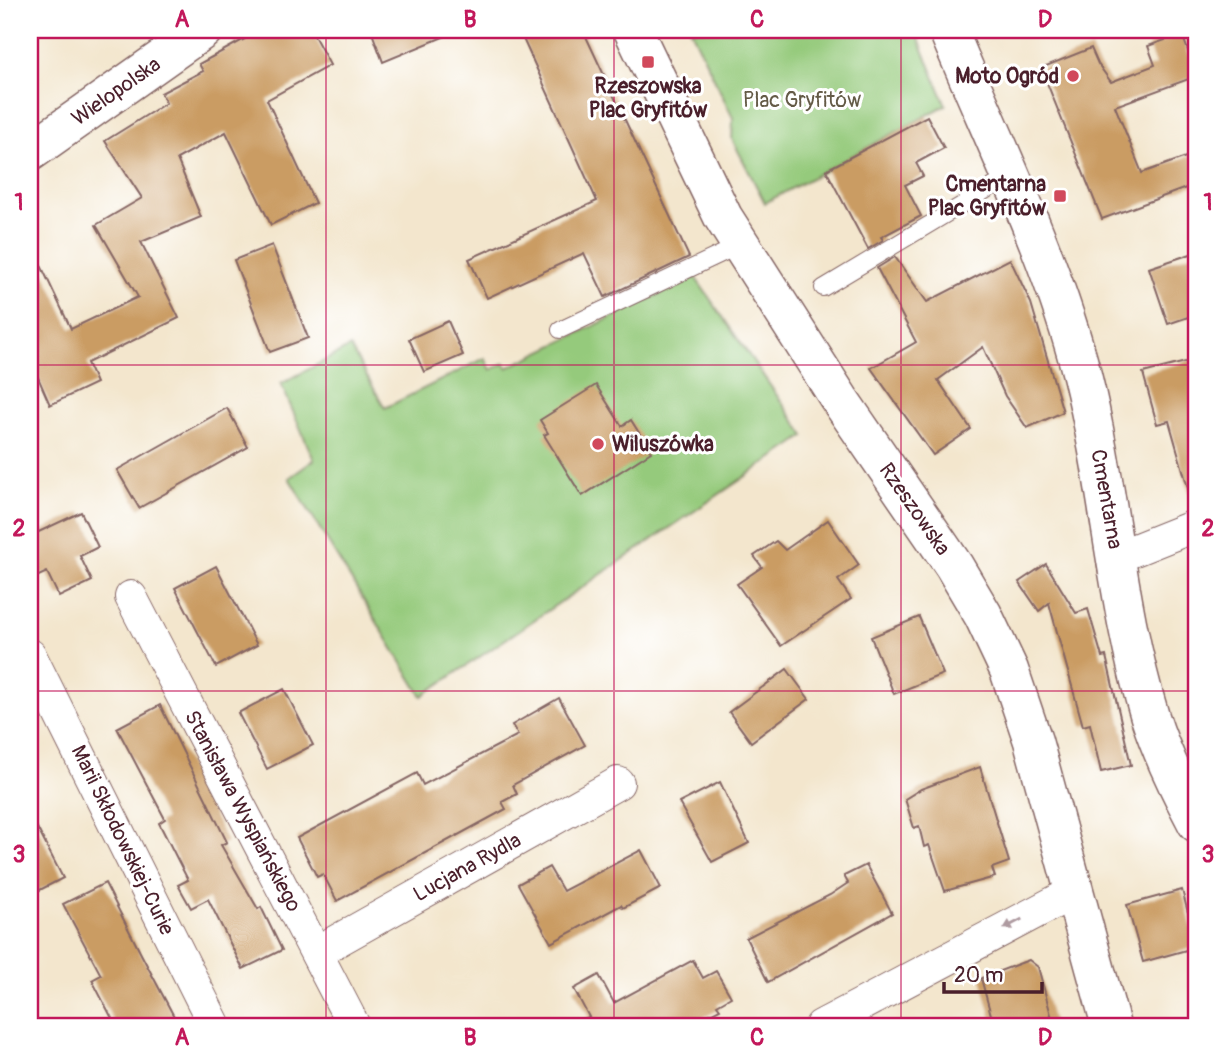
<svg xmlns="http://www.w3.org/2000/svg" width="1227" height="1056" font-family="Pangolin,sans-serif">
  <rect width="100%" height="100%" fill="#fff"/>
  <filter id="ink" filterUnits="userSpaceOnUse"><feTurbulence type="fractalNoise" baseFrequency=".0143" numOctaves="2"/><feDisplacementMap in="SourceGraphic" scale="14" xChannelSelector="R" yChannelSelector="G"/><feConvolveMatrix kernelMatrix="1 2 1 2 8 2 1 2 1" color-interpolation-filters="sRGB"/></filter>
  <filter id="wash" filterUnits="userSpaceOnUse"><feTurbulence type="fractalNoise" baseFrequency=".00686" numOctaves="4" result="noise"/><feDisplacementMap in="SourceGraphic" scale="28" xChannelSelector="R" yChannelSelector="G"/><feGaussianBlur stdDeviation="1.57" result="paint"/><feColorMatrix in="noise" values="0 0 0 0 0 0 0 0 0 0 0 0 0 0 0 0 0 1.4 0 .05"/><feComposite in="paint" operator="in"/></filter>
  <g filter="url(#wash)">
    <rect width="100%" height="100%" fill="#f3e6cd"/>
    <g fill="#95ca7b" stroke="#707453" stroke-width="2">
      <path d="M691,30H915L946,105L765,203L732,139L733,118Z"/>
      <path d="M695,277L805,436L422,696L289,478L314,460L281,384L350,347L385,408L485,358L491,370L505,363L507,368Z"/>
    </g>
    <g id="blocks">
      <g fill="#ca9c64">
        <path d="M261,30H311L330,65L267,100L315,203L271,225L226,132L177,159L201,217L141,242L179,318L87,363L96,383L50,405L30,359V242L71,329L138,297L96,225L142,198L105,141L166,103L161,93L203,71L199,64Z"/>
        <path d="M371,30H460L383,62Z"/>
        <path d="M519,30H583L689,257L605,297L584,253L487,298L469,259L597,201Z"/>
        <path d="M1182,34L1197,76L1115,106L1142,173L1197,153V184L1102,219L1041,68L1091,48L1098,64L1111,82L1155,65L1148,46Z"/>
        <path d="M927,116L944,148L916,163L923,176L905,185L921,216L881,237L883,240L868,249L826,170Z"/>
        <path d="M272,245L308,338L270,352L234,260Z"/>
        <path d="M1197,252V314L1168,324L1149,268Z"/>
        <path d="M895,257L927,302L1010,259L1031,303L1063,412L1027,428L1005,396L983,347L938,380L971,429L933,455L871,368L916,342L877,268Z"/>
        <path d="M448,321L463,355L424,372L409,339Z"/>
        <path d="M1197,359V494L1190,495L1169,421L1157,424L1143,373Z"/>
        <path d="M596,385L622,426L631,420L651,452L582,496L544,435L548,433L540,420Z"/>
        <path d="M227,408L248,447L139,508L117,470Z"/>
        <path d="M81,512L98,547L80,556L92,581L59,597L47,572L30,580V536Z"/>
        <path d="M828,520L859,565L838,580L851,599L781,646L737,584L762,567L754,556L776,541L785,550Z"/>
        <path d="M1046,564L1076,613L1088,609L1102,657L1106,656L1131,765L1101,772L1090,724L1083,726L1049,603L1039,611L1019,582Z"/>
        <path d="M216,566L257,645L216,667L175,588Z"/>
        <path d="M919,617L943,674L894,694L871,637Z"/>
        <path d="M787,669L809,699L751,742L729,712Z"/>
        <path d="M284,689L313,745L267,769L238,713Z"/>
        <path d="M559,698L585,745L513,785L517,794L502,802L506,809L337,901L323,874L317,877L297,838L417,773L423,785L518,735L512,725Z"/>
        <path d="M160,705L227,842L221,845L258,909L261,907L282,950L243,969L208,899L191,908L178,885L188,880L159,823L165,819L117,728Z"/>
        <path d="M980,767L1009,862L992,868L995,877L945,891L929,845L924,847L919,826L914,828L905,799L921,789Z"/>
        <path d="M720,782L749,843L712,862L679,803Z"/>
        <path d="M30,814L63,878L30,895Z"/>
        <path d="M641,850L661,888L623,908L621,905L551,943L518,884L549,867L563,891Z"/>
        <path d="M866,865L892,913L768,982L746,938L830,895L848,883L844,876Z"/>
        <path d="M105,883L141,954L179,1026H116L92,980L101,975L63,904Z"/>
        <path d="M1182,890L1197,947L1143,962L1127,905Z"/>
        <path d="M693,960L703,978L716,971L731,997L717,1005L720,1009L687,1026H572L589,1017L574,989L599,975L614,1003Z"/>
        <path d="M1029,960L1038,967L1054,1026H994L981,978Z"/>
      </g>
    </g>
  </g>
  <g filter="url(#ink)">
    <use href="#blocks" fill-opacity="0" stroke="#856564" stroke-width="2"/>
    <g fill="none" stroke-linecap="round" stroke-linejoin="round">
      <g stroke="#856564" stroke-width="18">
        <g id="lane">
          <path d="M823,288L1010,176"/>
          <path d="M560,330L740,245"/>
        </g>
      </g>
      <g stroke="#856564" stroke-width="34">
        <g id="street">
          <path d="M1117,557L1197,525"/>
          <path d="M131,597L354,1026"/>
          <path d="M30,655L215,1026"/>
          <path d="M317,952L618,783"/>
          <path d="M821,1026L1074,892"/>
        </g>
      </g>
      <g stroke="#856564" stroke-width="41">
        <g id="secondary">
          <path d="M633,30L723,217L840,400L954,566L983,615L1009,670L1033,741L1111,1026"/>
          <path d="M948,30C995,144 1051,255 1082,375C1110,487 1116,606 1150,717C1162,755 1179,789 1197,823"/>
          <path d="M30,152L203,30"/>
        </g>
      </g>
      <use href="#lane" stroke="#fff" stroke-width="16"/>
      <use href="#street" stroke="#fff" stroke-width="32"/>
      <use href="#secondary" stroke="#fff" stroke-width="38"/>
    </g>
    <defs><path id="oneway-solid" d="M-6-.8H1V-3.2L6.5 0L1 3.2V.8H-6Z" transform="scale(1.75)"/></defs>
    <use fill="#ae9aa0" href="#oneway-solid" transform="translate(1013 924) rotate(152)"/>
  </g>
  <path fill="none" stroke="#c2185b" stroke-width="2" stroke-opacity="0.55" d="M326,30V1026M614,30V1026M901,30V1026M30,365H1197M30,691H1197"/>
  <g fill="#d1495b" stroke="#fff" stroke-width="2.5">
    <rect x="641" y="55" width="14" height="14" rx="3.5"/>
    <circle cx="1073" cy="76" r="7"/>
    <rect x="1053" y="189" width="14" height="14" rx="3.5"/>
    <circle cx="598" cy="444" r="7"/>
  </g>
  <g text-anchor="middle" stroke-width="6" stroke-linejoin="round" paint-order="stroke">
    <g font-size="21" font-weight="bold" fill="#4a1f2b" stroke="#fff" text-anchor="end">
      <text x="1059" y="83">Moto Ogród</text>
      <text x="648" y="93" text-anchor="middle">Rzeszowska<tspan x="648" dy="24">Plac Gryfitów</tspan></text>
      <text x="1046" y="191">Cmentarna<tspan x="1046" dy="24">Plac Gryfitów</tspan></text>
      <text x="612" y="451" text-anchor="start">Wiluszówka</text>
    </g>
    <g font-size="21" fill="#4a1f2b" stroke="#fff">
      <text transform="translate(116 91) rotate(-35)" y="7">Wielopolska</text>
      <text transform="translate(1107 499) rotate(80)" y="7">Cmentarna</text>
      <text transform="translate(915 509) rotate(55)" y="7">Rzeszowska</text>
      <text transform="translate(243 811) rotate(62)" y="7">Stanisława Wyspiańskiego</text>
      <text transform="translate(123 840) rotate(64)" y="7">Marii Skłodowskiej-Curie</text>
      <text transform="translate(467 867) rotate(-29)" y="7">Lucjana Rydla</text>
    </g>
    <g font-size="21" fill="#645b47" stroke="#fff">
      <text x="802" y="107">Plac Gryfitów</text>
    </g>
  </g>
  <rect width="1227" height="1056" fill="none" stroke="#fff" stroke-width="77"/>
  <path d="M944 982v10h98v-10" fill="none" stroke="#4a1f2b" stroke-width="3.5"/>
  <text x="954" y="982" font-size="21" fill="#4a1f2b" stroke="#ffffff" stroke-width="5" paint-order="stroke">20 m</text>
  <rect x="38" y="38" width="1150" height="980" fill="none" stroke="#c2185b" stroke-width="2.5"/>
  <g font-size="23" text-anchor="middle" font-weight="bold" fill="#c2185b">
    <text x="182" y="27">A</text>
    <text x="470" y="27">B</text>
    <text x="757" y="27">C</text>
    <text x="1045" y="27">D</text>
    <text x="19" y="210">1</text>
    <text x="1208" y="210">1</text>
    <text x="19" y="536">2</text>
    <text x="1208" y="536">2</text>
    <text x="19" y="862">3</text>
    <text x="1208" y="862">3</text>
    <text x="182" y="1045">A</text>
    <text x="470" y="1045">B</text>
    <text x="757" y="1045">C</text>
    <text x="1045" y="1045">D</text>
  </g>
</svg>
